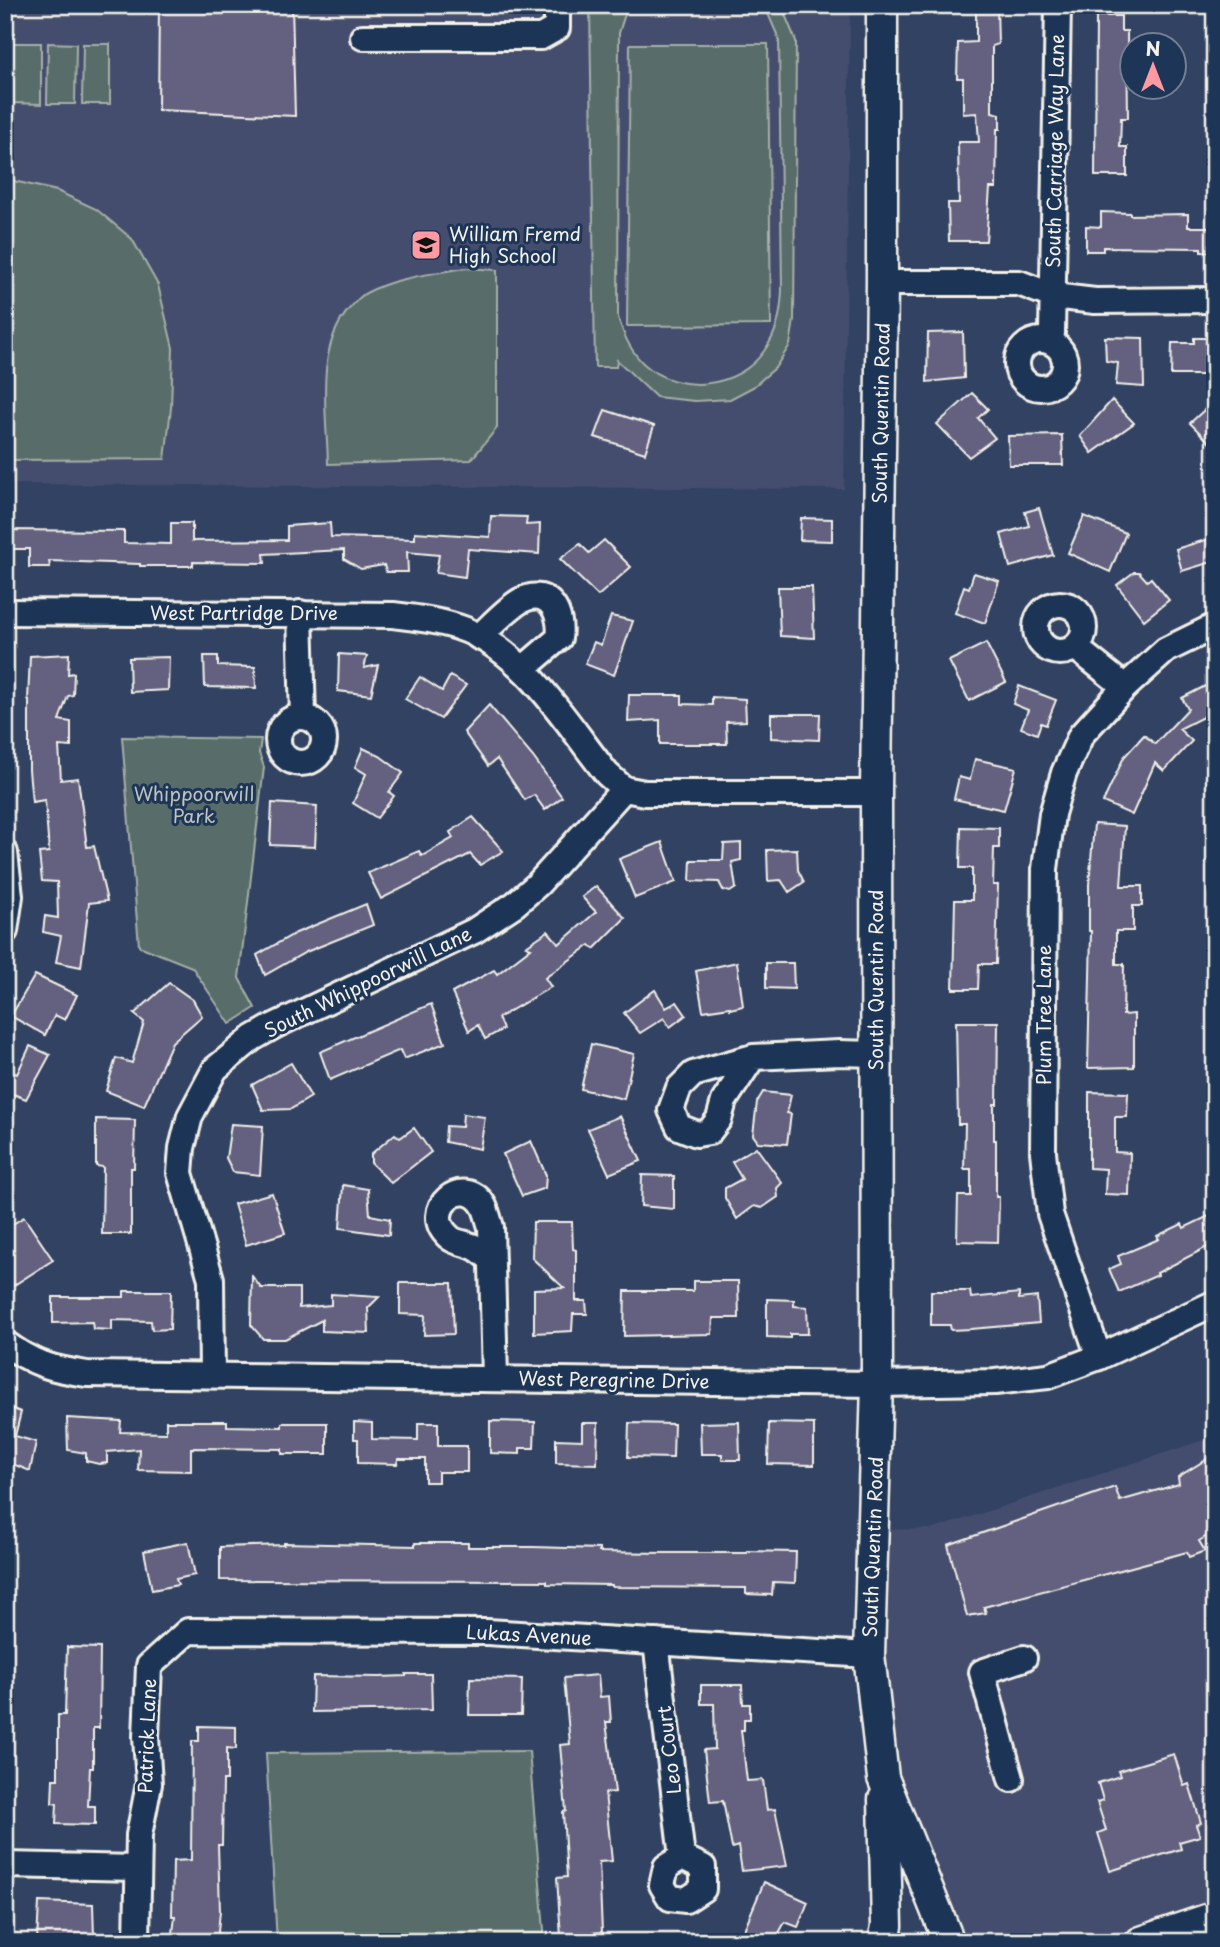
<svg xmlns="http://www.w3.org/2000/svg" width="1220" height="1947" font-family="'Playpen Sans',sans-serif">
  <rect width="100%" height="100%" fill="#324263"/>
  <filter id="ink" filterUnits="userSpaceOnUse"><feTurbulence type="fractalNoise" baseFrequency=".0143" numOctaves="2"/><feDisplacementMap in="SourceGraphic" scale="14" xChannelSelector="R" yChannelSelector="G"/><feConvolveMatrix kernelMatrix="1 2 1 2 8 2 1 2 1" color-interpolation-filters="sRGB"/></filter>
  <g filter="url(#ink)">
    <g fill="#454e6e">
      <path d="M5,5H850L844,489L5,484Z"/>
      <path d="M1215,1432V1917L1141,1942H949L883,1778L874,1530L934,1529L1204,1440Z"/>
    </g>
    <g fill="#596d69" stroke="#a6afa8" stroke-width="2">
      <path d="M590,5H632L624,17L619,33L618,317C623,334 630,351 644,364C678,395 738,389 764,351C778,332 781,312 782,290L779,39L766,9L763,5H781L796,41L794,320L790,345L775,368L753,387L730,399L695,401L656,397L617,360L616,367H595Z"/>
      <path d="M13,43H41V104L13,103Z"/>
      <path d="M48,43L76,44L75,104H47Z"/>
      <path d="M83,44H110V104H82Z"/>
      <path d="M630,44H768L771,325L627,326Z"/>
      <path d="M5,179L57,191L96,209L132,239L158,285L173,348L171,408L165,459L5,460Z"/>
      <path d="M465,268L497,270V428L471,460L328,464C327,414 314,348 350,308C355,303 360,296 366,293C395,277 433,274 465,268Z"/>
      <path d="M122,737L261,739L259,753L264,767L239,978L255,1008L230,1024L192,967L139,946Z"/>
      <path d="M529,1751L545,1942H277L266,1753Z"/>
    </g>
    <g fill="#636080" stroke="#f4f1e8" stroke-width="2">
      <path d="M159,5H292L295,116L158,110Z"/>
      <path d="M976,5H997L998,44L992,46V112L1000,114V129H997L996,188H990L986,241H949L948,203H959L958,142H979L977,113L963,114V78H957L958,43L976,42Z"/>
      <path d="M1096,16H1121V31H1127L1128,118H1121L1120,147H1127V176H1095Z"/>
      <path d="M1101,212L1130,213V215L1188,214V227H1215V252H1201V248L1103,247V251H1086V226L1101,227Z"/>
      <path d="M963,332L964,378L927,382L928,333Z"/>
      <path d="M1105,337L1143,338L1144,387L1116,385L1118,363L1106,361Z"/>
      <path d="M1194,338H1214V360H1209V375H1171L1172,343H1194Z"/>
      <path d="M972,393L988,409L978,418L995,438L969,457L937,424Z"/>
      <path d="M1112,400L1134,423L1092,453L1080,436Z"/>
      <path d="M1215,400V448L1190,423Z"/>
      <path d="M605,410L654,426L645,453L595,437Z"/>
      <path d="M1062,435L1063,465H1009L1008,436Z"/>
      <path d="M1039,508L1053,555L1010,567L1001,534L1029,526L1025,512Z"/>
      <path d="M491,516L527,517L526,525L540,524L539,554L468,549L465,577L436,573L439,555L407,552L408,572H386L384,565L361,569L344,559V550L264,554L265,563L193,562V566H140V564L49,561L50,567H29V549H5V530L124,531V543L171,544V523H192V541L287,540V526L330,523L331,537L415,539V532L490,537Z"/>
      <path d="M1084,516L1126,533L1110,572L1068,553Z"/>
      <path d="M801,518L832,519V541L800,540Z"/>
      <path d="M1215,537V561L1182,571L1176,549Z"/>
      <path d="M604,540L631,567L598,596L560,559L580,544L589,553Z"/>
      <path d="M1134,572H1139L1147,581L1151,578L1169,600L1144,620L1117,585Z"/>
      <path d="M974,573L999,581L985,623L955,613L964,586L969,588Z"/>
      <path d="M778,587H812L814,638L780,636Z"/>
      <path d="M611,616L633,621L614,675L585,664L594,642L601,645Z"/>
      <path d="M986,643L1006,682L969,701L949,661Z"/>
      <path d="M69,654L68,674L74,673L73,695L68,696L59,720L71,722V747L59,746L61,780L78,778L87,847L94,846L107,901L89,903L81,967L56,962L61,936L43,932L45,916L58,918L57,882L42,881L39,853L49,852L45,800L32,802L29,770V700H28L30,656Z"/>
      <path d="M339,654L367,656L364,668L378,665L371,695L338,691Z"/>
      <path d="M204,656H218V666L255,667L256,688L205,687Z"/>
      <path d="M169,657L168,690L130,692L129,658Z"/>
      <path d="M450,676L466,685L441,719L405,699L420,677L442,691Z"/>
      <path d="M1215,681V711L1179,729L1192,741L1164,771L1155,763L1132,815L1103,802L1124,757L1144,735L1155,744L1188,709L1182,698Z"/>
      <path d="M1019,686L1056,700L1046,725L1041,723L1037,734L1021,728L1028,710L1013,704Z"/>
      <path d="M629,695H682V704L712,705V697L745,699L746,721L726,722L727,744H660V720L628,722Z"/>
      <path d="M489,705L533,757L562,797L545,810L534,795L525,800L497,759L488,766L464,732Z"/>
      <path d="M771,714H820L819,740L771,738Z"/>
      <path d="M363,748L380,756L403,773L389,792L394,796L377,818L353,803L366,774L355,767Z"/>
      <path d="M975,759L1016,768L1004,810L954,799L959,777L970,780Z"/>
      <path d="M272,803L317,806L315,847L270,845Z"/>
      <path d="M473,817L503,851L480,865L470,854L381,899L368,873L419,851L422,856L453,838L450,832Z"/>
      <path d="M1094,824L1125,826L1121,886H1142V906H1133V931H1116V964H1124L1123,1015L1134,1014V1067L1088,1068L1091,931H1089V885Z"/>
      <path d="M961,827L999,828V848H994L993,885H998L996,964H979L978,989H953L955,900H972V868H960Z"/>
      <path d="M662,842L676,882L635,898L619,859Z"/>
      <path d="M741,843V860L732,862L736,888L730,892L723,890L719,882L690,881L691,860H723L724,844Z"/>
      <path d="M797,849L798,870L804,882L789,892L781,880L768,881L767,850Z"/>
      <path d="M596,886L625,918L594,949L590,945L545,978L551,987L498,1018L503,1029L485,1039L478,1025L469,1031L452,993L494,970L497,974L531,948L526,946L548,931L559,944L596,912L582,897Z"/>
      <path d="M366,904L373,925L306,952L265,975L257,955L296,933Z"/>
      <path d="M737,962L743,1006L730,1009V1007L703,1011L696,971Z"/>
      <path d="M766,963H793L794,989L766,988Z"/>
      <path d="M35,975L77,995L65,1020L55,1015L45,1035L11,1016Z"/>
      <path d="M169,983L193,1000L202,1016L172,1042L144,1106L106,1091L116,1058L132,1063L144,1022L134,1014Z"/>
      <path d="M655,990L666,1008L677,1002L686,1015L670,1027L664,1018L640,1033L624,1013Z"/>
      <path d="M431,1004L445,1043L404,1059L400,1050L330,1080L320,1052Z"/>
      <path d="M956,1022H998L997,1104H994V1140H996V1197H999L998,1242L957,1241L958,1196H971V1169H964L965,1124H958Z"/>
      <path d="M591,1044L634,1054L624,1099L581,1089Z"/>
      <path d="M30,1046L50,1055L26,1099L5,1091V1069L17,1074Z"/>
      <path d="M291,1063L311,1097L291,1109L263,1110L252,1085Z"/>
      <path d="M763,1092L791,1095L787,1113L791,1114L787,1144L758,1142L753,1135L757,1102Z"/>
      <path d="M1089,1092L1128,1093L1127,1117H1115V1152L1130,1153L1129,1195L1105,1194L1106,1169L1089,1168Z"/>
      <path d="M463,1114L485,1117L480,1149L445,1142L446,1126L462,1127Z"/>
      <path d="M620,1116L641,1161L609,1174L588,1129Z"/>
      <path d="M96,1119L135,1120L134,1168H131V1234H102L103,1167L96,1166Z"/>
      <path d="M231,1124L263,1126L260,1175L233,1172L226,1158Z"/>
      <path d="M414,1128L431,1152L391,1183L371,1163V1154L395,1134L400,1138Z"/>
      <path d="M531,1141L546,1175L545,1188L522,1196L503,1154Z"/>
      <path d="M756,1147L782,1183L777,1188L778,1197L762,1208L754,1206L737,1219L725,1198V1188L742,1179L732,1162Z"/>
      <path d="M642,1175L674,1176V1209L641,1206Z"/>
      <path d="M343,1185L368,1189L370,1215L390,1219L389,1235L340,1228Z"/>
      <path d="M272,1193L285,1233L246,1245L234,1204Z"/>
      <path d="M1215,1213V1243L1157,1273L1158,1275L1119,1292L1109,1269L1121,1264L1118,1256L1159,1239L1157,1236L1182,1224L1184,1228Z"/>
      <path d="M24,1217L53,1260L5,1291V1229Z"/>
      <path d="M533,1222H572L573,1249L576,1250V1301H586L587,1314H573L572,1331L534,1333V1289L564,1288L532,1258Z"/>
      <path d="M252,1276L261,1288H299V1308L331,1305V1294L379,1297L368,1308L369,1333L322,1331V1320L285,1339H263L251,1325Z"/>
      <path d="M693,1281H738L739,1318H713L712,1334L624,1336L625,1291H693Z"/>
      <path d="M400,1283H452L454,1334L424,1335L425,1315L400,1314Z"/>
      <path d="M124,1291H171L170,1329L152,1330L151,1321L112,1320V1330L93,1329L92,1322L53,1323V1297H124Z"/>
      <path d="M931,1291H970L971,1298L1019,1293V1299L1037,1297L1039,1323L971,1329L951,1330L950,1325H931Z"/>
      <path d="M767,1299L794,1300V1306L807,1307L808,1334H790V1338L767,1337Z"/>
      <path d="M5,1406L21,1412L15,1436L36,1442L30,1471L5,1461Z"/>
      <path d="M67,1418L121,1421L120,1432L166,1433V1421H227V1426L282,1427V1423H327V1454H282V1449L191,1448V1471L138,1470L139,1449L107,1452V1463L99,1464L86,1461V1453L68,1450Z"/>
      <path d="M490,1421L535,1422L534,1448H520V1454L490,1453Z"/>
      <path d="M354,1422L372,1423V1439L418,1440V1423H438V1446H467V1472H438V1482H425V1459H398L397,1464L358,1463V1439H354Z"/>
      <path d="M739,1422L740,1460H722V1454H701L700,1423Z"/>
      <path d="M582,1423H598L597,1464L556,1463V1439L582,1440Z"/>
      <path d="M629,1423L674,1424L673,1458L628,1457Z"/>
      <path d="M769,1423L814,1424V1465L768,1464Z"/>
      <path d="M1215,1454V1531L1199,1541L1205,1551L1189,1557L1187,1552L984,1607L986,1613L967,1616L948,1545L1115,1487L1120,1501L1179,1484L1178,1477Z"/>
      <path d="M188,1542L195,1575L176,1579L178,1585L152,1590L144,1551Z"/>
      <path d="M284,1543L415,1546V1543H468V1547H533L599,1549V1552L664,1553H747V1551L796,1552L795,1583L773,1582L772,1595L746,1594V1588L612,1587V1585L547,1584V1581L220,1580V1547L284,1545Z"/>
      <path d="M67,1647L100,1648L99,1728H93V1768H90L88,1806H95V1825L56,1824L57,1804L52,1803L53,1779H58V1715H65Z"/>
      <path d="M406,1674H431L432,1710L312,1712L313,1676L379,1677L406,1676Z"/>
      <path d="M598,1675L600,1697L609,1696L611,1722H606L615,1792L605,1793L612,1861L599,1862L602,1932L561,1937L557,1878L567,1877L563,1812L566,1811L560,1745L570,1744L564,1678Z"/>
      <path d="M470,1678L522,1679L521,1715H469Z"/>
      <path d="M701,1685H742L743,1704H750V1719H744V1730H741L747,1781L763,1780L767,1810L775,1809L787,1866L742,1871L738,1846L732,1848L723,1801L710,1802L704,1750L715,1749L714,1704H701Z"/>
      <path d="M199,1726L236,1727V1749L227,1748V1780H223L222,1845H218L220,1911L217,1942H172L175,1916H172L173,1861L191,1860L192,1741H199Z"/>
      <path d="M1174,1754L1184,1786L1189,1784L1201,1823L1196,1825L1200,1836L1179,1842L1181,1849L1110,1871L1098,1833L1106,1830L1097,1802L1103,1800L1098,1783L1120,1776L1118,1771Z"/>
      <path d="M764,1882L808,1902L798,1927L785,1922L774,1942H762L743,1932Z"/>
      <path d="M39,1902L93,1904L94,1937L74,1936V1942H37Z"/>
    </g>
    <g fill="none" stroke-linecap="round" stroke-linejoin="round">
      <g stroke="#f4f1e8" stroke-width="30">
        <g id="minor">
          <path d="M363,37H541L557,28V5"/>
          <path d="M882,283H1019L1053,296L1095,301L1215,300"/>
          <path d="M1048,340L1052,333L1058,5"/>
          <circle cx="1041" cy="364" r="24"/>
          <circle cx="1060" cy="628" r="24"/>
          <path d="M5,612L393,615C418,618 443,621 466,630C528,656 567,724 607,774L624,789L645,793H876"/>
          <path d="M300,613L303,717"/>
          <path d="M479,637C491,626 508,607 522,600C550,586 563,616 559,638L524,668"/>
          <path d="M1075,647L1125,687"/>
          <circle cx="301" cy="740" r="23"/>
          <path d="M5,853L10,896L5,931"/>
          <path d="M753,1057L724,1101L719,1119L709,1132L697,1134L679,1127L671,1110L679,1088L693,1074L753,1057L839,1053L876,1054"/>
          <path d="M492,1260C486,1256 481,1250 474,1247C467,1243 455,1243 449,1237C419,1210 464,1172 484,1206C487,1212 489,1221 491,1227L495,1378"/>
          <path d="M5,1343C33,1364 52,1369 87,1374L877,1384L995,1382L1048,1376L1099,1357L1215,1303"/>
          <path d="M1099,1357L1050,1214L1043,1152L1045,869L1052,814L1064,773L1081,735L1125,687L1166,650L1215,626"/>
          <path d="M212,1375L211,1279L180,1173L182,1148L190,1116L215,1069L253,1038L274,1026L474,931L515,904L538,884L624,789"/>
          <path d="M656,1642L682,1857L666,1867L662,1885L670,1898L686,1900L703,1889V1867L682,1857"/>
          <path d="M1011,1779L982,1672L1024,1658"/>
          <path d="M5,1865L137,1868"/>
          <path d="M137,1942L139,1835L149,1784L146,1737L149,1666L188,1631L487,1632L869,1655"/>
        </g>
      </g>
      <g stroke="#f4f1e8" stroke-width="35">
        <g id="major">
          <path d="M882,5V283L876,793L877,1384L869,1655L883,1778L949,1942"/>
          <path d="M884,1942L887,1926L884,1799"/>
          <path d="M1141,1942L1215,1917"/>
        </g>
      </g>
      <use href="#minor" stroke="#1d3557" stroke-width="24"/>
      <use href="#major" stroke="#1d3557" stroke-width="30"/>
    </g>
  </g>
  <defs>
    <g id="school-square" transform="scale(1.575)"><rect x="-9" y="-9" width="18" height="18" rx="4" fill="#ff9aa2" stroke="#1d3557"/><path d="M0-5L7-2L0 1L-7-2ZM-4 1L0 2.5L4 1V4Q0 6-4 4Z" fill="#111"/></g>
  </defs>
  <g fill-rule="evenodd">
    <use href="#school-square" x="426" y="245"/>
  </g>
  <g text-anchor="middle" stroke-width="6" stroke-linejoin="round" paint-order="stroke">
    <g font-size="19" fill="#f4f1e8" stroke="#1d3557">
      <text transform="translate(1055 151) rotate(-89)" y="7">South Carriage Way Lane</text>
      <text transform="translate(881 413) rotate(-89)" y="7">South Quentin Road</text>
      <text x="244" y="620">West Partridge Drive</text>
      <text transform="translate(876 980) rotate(-90)" y="7">South Quentin Road</text>
      <text transform="translate(368 982) rotate(-26)" y="7">South Whippoorwill Lane</text>
      <text transform="translate(1044 1015) rotate(-90)" y="7">Plum Tree Lane</text>
      <text transform="translate(614 1380) rotate(1)" y="7">West Peregrine Drive</text>
      <text transform="translate(873 1547) rotate(-88)" y="7">South Quentin Road</text>
      <text transform="translate(529 1635) rotate(3)" y="7">Lukas Avenue</text>
      <text transform="translate(147 1736) rotate(-88)" y="7">Patrick Lane</text>
      <text transform="translate(669 1750) rotate(-97)" y="7">Leo Court</text>
    </g>
    <g font-size="19" fill="#f4f1e8" stroke="#1d3557" text-anchor="start">
      <text x="449" y="241">William Fremd<tspan x="449" dy="22">High School</tspan></text>
    </g>
    <g font-size="19" fill="#bec3bc" stroke="#1d3557">
      <text x="194" y="801">Whippoorwill<tspan x="194" dy="22">Park</tspan></text>
    </g>
  </g>
  <rect width="1220" height="1947" fill="none" stroke="#1d3557" stroke-width="28"/>
  <rect x="14" y="14" width="1192" height="1919" fill="none" stroke="#f4f1e8" stroke-width="2.5" filter="url(#ink)"/>
  <g transform="translate(1153 66)"><circle r="33" fill="#1d3557" stroke="#738091" stroke-width="2"/>
  <path d="M0-5L12 26L0 18L-12 26Z" fill="#ff9aa2"/>
  <text y="-10" font-size="19" font-weight="bold" text-anchor="middle" fill="#f4f1e8">N</text>
  </g>
</svg>
